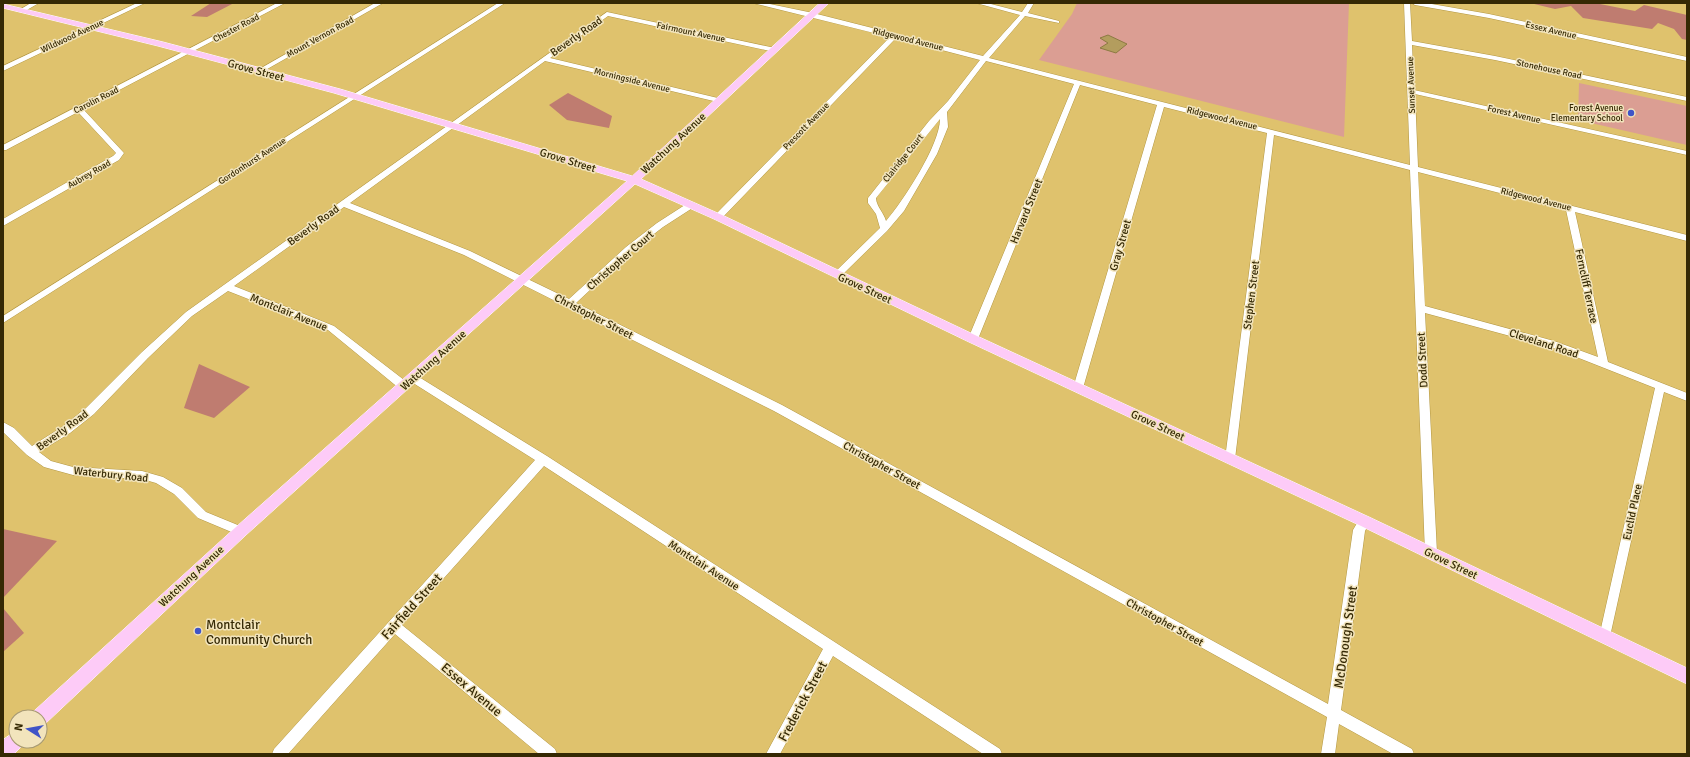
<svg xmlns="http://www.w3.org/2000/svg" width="1690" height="757" font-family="Signika,sans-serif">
  <rect width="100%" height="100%" fill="#dfc26d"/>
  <g fill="#db9e93">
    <path d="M1077,3H1349L1344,137L1039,60L1072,14Z"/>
    <path d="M1579,83L1687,106V145L1578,120Z"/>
  </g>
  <g fill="#bf7c70">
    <path d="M211,3H234L207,17L191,16Z"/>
    <path d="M1530,3H1595L1635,11L1644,5L1687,15V40L1682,39L1674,29L1658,23L1652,29L1583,18L1571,6L1555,9Z"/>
    <path d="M568,93L612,116L609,128L567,120L549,105Z"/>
    <path d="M199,364L250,387L214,418L184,408Z"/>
    <path d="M3,529L57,541L3,598Z"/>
    <path d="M3,608L24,633L3,652Z"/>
  </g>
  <path fill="#b39d5e" stroke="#8d7a43" d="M1108,35L1127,44L1116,53L1100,48L1108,43L1100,38Z"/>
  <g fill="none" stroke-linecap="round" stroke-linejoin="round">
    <g stroke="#b39742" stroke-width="1">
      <g id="minor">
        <path d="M31,3H39L25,11H21V9Z"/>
        <path d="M137,3H145L3,71V66Z"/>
        <path d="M277,3H285L83,109L124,153L119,160L3,226V219L113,156L116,153L78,112L6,150H3V145Z"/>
        <path d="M375,3H383L262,72L256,71Z"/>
        <path d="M498,3H505L3,323V316Z"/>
        <path d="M753,3H765L813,13L983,56L1020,15L976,3H987L1022,12L1028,3H1034L1028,13L1059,21V23L1025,16L989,58L1410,165L1404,3H1410L1412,41L1495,56L1687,97V101L1495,60L1412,45L1414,90L1687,151V155L1415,94L1418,167L1687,235V241L1575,212L1608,362L1687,393V401L1664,392L1609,641L1605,643L1601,641L1599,637L1655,388L1551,347L1425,313L1437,553L1435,557L1431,558L1427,557L1425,553L1410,170L1274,135L1235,459L1234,462L1230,463L1226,462L1225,459L1267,133L1164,107L1083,388L1082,391H1074L1073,388L1157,105L1080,85L978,339L973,342L968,339L1074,84L986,61L947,112L948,127L937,154L904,211L887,231L840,277L837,278L833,275L834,273L880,228L876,214L868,203V198L929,121L948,101L980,60L896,38L721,219H715V215L890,37ZM940,119C940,145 903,201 886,221C884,213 876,206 876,198ZM1418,172L1566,210L1598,357L1554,341L1425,306Z"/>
        <path d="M1412,3H1426L1489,14L1687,57V61L1489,18L1415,5Z"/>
        <path d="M607,12L775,48L778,50L775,52L608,16L550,58L722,99V103L545,61L350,203L470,251L569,299L626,247L657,223L688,203H694V207L663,227L632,251L576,303L782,405L1328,704L1353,530L1360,518L1364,516L1368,518L1370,521L1365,531L1341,710L1412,749L1414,754H1393L1339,724L1335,754H1321L1327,717L774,411L464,255L344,207L234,286L334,326L408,383L409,386L408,389H400L328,330L228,291L192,316L148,358L94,414L70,433L39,452L51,461L73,467L142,471L163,477L182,488L206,512L245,528L247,531L245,534L241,536L198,518L174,494L156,483L142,479L73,475L44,467L27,455L3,432V422L14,428L32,446L62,427L86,408L142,352L186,312Z"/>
        <path d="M414,374L547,456L1000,749L1002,754H983L833,656L780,754H766L823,649L544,466L402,625L555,749L557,754H539L395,634L288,754H272L274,749L535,460L410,381L409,378Z"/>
      </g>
    </g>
    <g stroke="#fff" stroke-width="1">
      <g id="major">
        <path d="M820,3H829L641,179L722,215L977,336L1369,517L1687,668V684L1359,525L969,342L714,219L635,184L246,535L46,723L40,726V717H31L34,711L236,527L627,181L334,93L158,46L3,8V4L163,42L340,89L632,176Z"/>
        <path d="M16,731V741H24L22,746L14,754H3V740Z"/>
      </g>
    </g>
    <use href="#minor" fill="#fff" fill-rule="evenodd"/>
    <use href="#major" fill="#fdcbf7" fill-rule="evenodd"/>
  </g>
  <g fill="#4054c7" stroke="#f2e4bc" stroke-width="1.5">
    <circle cx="1631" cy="113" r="4"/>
    <circle cx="198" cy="631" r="4"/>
  </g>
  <g text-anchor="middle" stroke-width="3" stroke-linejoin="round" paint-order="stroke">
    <g font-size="9" fill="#352904" stroke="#f2e4bc">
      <text transform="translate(236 28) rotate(-28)" y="3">Chester Road</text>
      <text transform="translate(1551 30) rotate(13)" y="3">Essex Avenue</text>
      <text transform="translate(691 32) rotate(12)" y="3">Fairmount Avenue</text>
      <text transform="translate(72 36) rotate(-25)" y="3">Wildwood Avenue</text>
      <text transform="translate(320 37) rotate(-29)" y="3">Mount Vernon Road</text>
      <text transform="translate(908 39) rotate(14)" y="3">Ridgewood Avenue</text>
      <text transform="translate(1549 69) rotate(12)" y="3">Stonehouse Road</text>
      <text transform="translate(632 80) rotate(14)" y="3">Morningside Avenue</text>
      <text transform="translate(1411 85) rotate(-92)" y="3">Sunset Avenue</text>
      <text transform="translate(96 100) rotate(-27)" y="3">Carolin Road</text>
      <text transform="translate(1514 114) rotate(13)" y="3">Forest Avenue</text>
      <text transform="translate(1222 118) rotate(14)" y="3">Ridgewood Avenue</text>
      <text transform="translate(806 126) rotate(-46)" y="3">Prescott Avenue</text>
      <text transform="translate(903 158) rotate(-51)" y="3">Clairidge Court</text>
      <text transform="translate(252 161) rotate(-33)" y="3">Gordonhurst Avenue</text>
      <text transform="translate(89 174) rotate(-30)" y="3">Aubrey Road</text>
      <text transform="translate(1536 199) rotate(14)" y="3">Ridgewood Avenue</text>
    </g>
    <g font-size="9" fill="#352904" stroke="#f2e4bc" text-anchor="end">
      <text x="1623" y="111">Forest Avenue<tspan x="1623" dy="10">Elementary School</tspan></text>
    </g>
    <g font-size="11" fill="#352904" stroke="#f2e4bc">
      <text transform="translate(576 36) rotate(-35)" y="4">Beverly Road</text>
      <text transform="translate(256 70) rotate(15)" y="4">Grove Street</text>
      <text transform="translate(673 143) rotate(-43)" y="4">Watchung Avenue</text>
      <text transform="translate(568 160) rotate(17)" y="4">Grove Street</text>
      <text transform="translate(1026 211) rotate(-68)" y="4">Harvard Street</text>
      <text transform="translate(313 225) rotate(-36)" y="4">Beverly Road</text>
      <text transform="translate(1120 245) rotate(-74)" y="4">Gray Street</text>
      <text transform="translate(620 260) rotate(-41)" y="4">Christopher Court</text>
      <text transform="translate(1587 286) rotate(78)" y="4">Ferncliff Terrace</text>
      <text transform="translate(865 288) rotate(25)" y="4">Grove Street</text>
      <text transform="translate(1251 295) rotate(-83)" y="4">Stephen Street</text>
      <text transform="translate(289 312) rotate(22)" y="4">Montclair Avenue</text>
      <text transform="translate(594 316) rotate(27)" y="4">Christopher Street</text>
      <text transform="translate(1544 343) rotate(18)" y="4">Cleveland Road</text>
      <text transform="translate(433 360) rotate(-42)" y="4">Watchung Avenue</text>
      <text transform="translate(1422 360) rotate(-93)" y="4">Dodd Street</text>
      <text transform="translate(1158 425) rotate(25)" y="4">Grove Street</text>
      <text transform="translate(62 430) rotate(-36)" y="4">Beverly Road</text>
      <text transform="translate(882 465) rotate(29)" y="4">Christopher Street</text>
      <text transform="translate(111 474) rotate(6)" y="4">Waterbury Road</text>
      <text transform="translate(1632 512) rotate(-78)" y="4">Euclid Place</text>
      <text transform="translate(1451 563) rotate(26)" y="4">Grove Street</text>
      <text transform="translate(704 565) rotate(33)" y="4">Montclair Avenue</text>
      <text transform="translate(191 576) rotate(-43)" y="4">Watchung Avenue</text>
      <text transform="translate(1165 622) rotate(29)" y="4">Christopher Street</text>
    </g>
    <g font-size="13" fill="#352904" stroke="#f2e4bc">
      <text transform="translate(411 606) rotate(-48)" y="5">Fairfield Street</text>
      <text transform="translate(1345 637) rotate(-82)" y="5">McDonough Street</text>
      <text transform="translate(472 689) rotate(40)" y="5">Essex Avenue</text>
      <text transform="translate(802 701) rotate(-62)" y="5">Frederick Street</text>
    </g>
    <g font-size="13" fill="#352904" stroke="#f2e4bc" text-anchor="start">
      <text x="206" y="629">Montclair<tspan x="206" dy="15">Community Church</tspan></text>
    </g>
  </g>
  <rect width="1690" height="757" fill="none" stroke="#352904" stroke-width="8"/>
  <g transform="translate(28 729) rotate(281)"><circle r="19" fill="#f2e4bc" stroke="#a69972"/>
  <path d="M0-3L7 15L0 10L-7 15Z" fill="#4054c7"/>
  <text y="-6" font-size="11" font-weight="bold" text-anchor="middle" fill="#352904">N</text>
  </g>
</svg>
